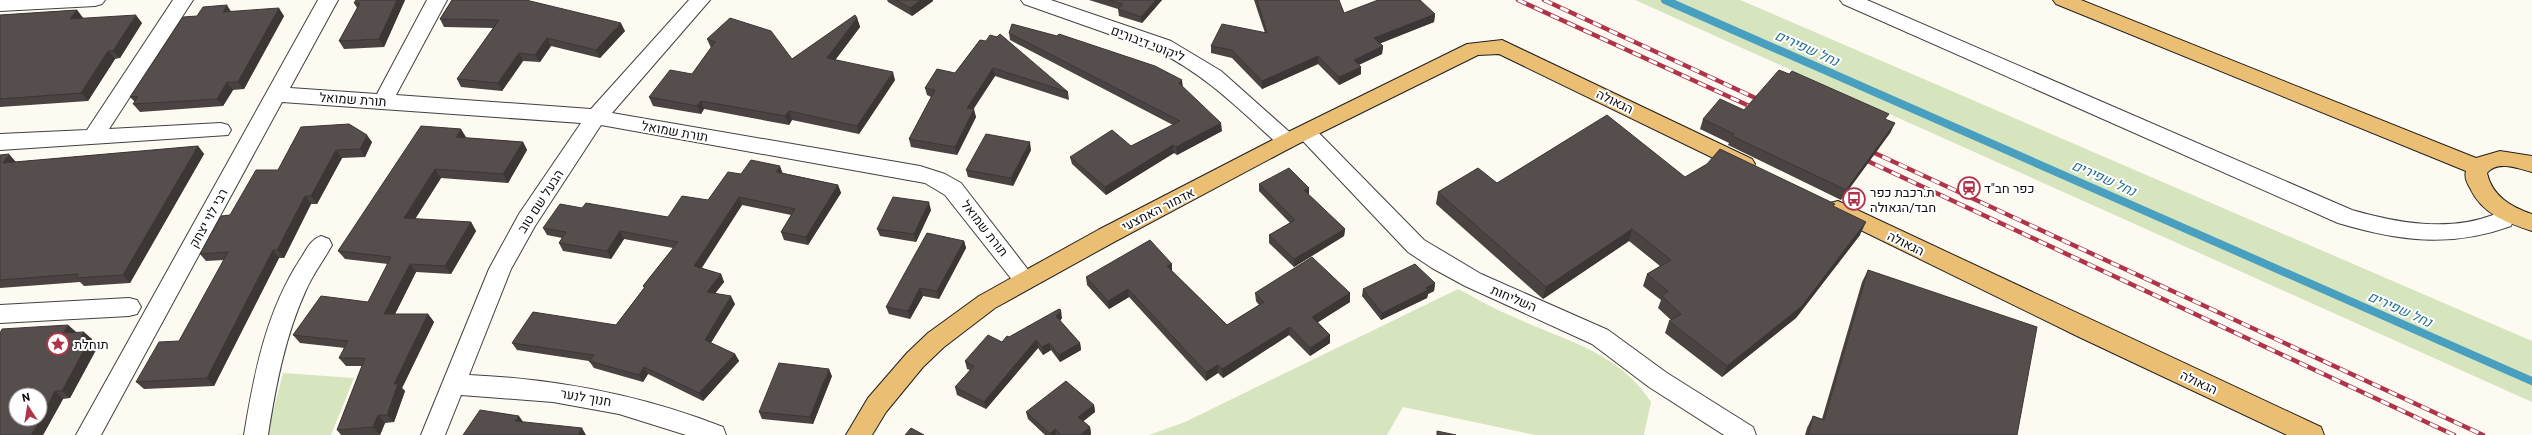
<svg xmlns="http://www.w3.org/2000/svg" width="2532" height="435" font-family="Georgia,Heebo,serif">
  <rect width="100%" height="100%" fill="#fdfaf1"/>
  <g fill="#d7e5be">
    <path d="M1635,0H1740L1745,2L2532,341V402Z"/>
    <path d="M1458,289C1474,297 1490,307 1507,314C1559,339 1618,350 1651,402L1644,435H1535L1403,407L1387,435H1149L1185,422Z"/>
    <path d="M283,373L354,378L331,435H235L268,432Z"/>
  </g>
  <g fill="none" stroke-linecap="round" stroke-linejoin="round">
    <path stroke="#499fbf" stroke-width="8" d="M1665,0L2532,381"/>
    <g stroke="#414141" stroke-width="2">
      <g id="minor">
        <path d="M0,0H105L102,4L95,6L0,11Z"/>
        <path d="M173,0H193L109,129L221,123L228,125L231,130L228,135L0,150V134L87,130Z"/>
        <path d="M318,0H338L290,88L377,94L427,0H447L396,95L591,109L689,0H710L612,113L920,166L945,174L961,183L1036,280L1033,286L1025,289L1017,286L945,195L925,183L601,125L535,226L511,269L469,375C557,379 641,395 723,427L726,435H686L619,414L553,402L461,395L445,435H421L489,269L519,214L581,123L282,102L101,435H76Z"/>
        <path d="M1021,0H1051L1171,41L1221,71L1294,136L1297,141L1294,146L1287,149L1280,146C1241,111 1205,74 1157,51L1024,4Z"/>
        <path d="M1840,0H1867L2352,210C2397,223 2448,232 2493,215L2497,206L2505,204L2513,206L2516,212L2511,226C2451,248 2398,241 2338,223L1843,4Z"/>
        <path d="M1307,126L1314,128L1424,240L1481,274L1608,330L1667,373L1753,427L1756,435H1724L1649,387L1592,344L1465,286L1432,268L1408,252L1300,138L1297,133L1300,128Z"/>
        <path d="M321,236L329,239L332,245C324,260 313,274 306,290C285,336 276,385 268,435H244C254,374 266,311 301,258C307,249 310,240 321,236Z"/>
        <path d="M129,298L137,300L141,307L137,314L129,316L0,323V305Z"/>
      </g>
    </g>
    <g stroke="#1f1f1f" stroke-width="2">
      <g id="major">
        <path d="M2053,0H2081L2476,158L2500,151L2532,156V172C2518,168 2497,160 2487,173C2492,196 2511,207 2532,214V231C2507,223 2482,214 2470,188C2467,183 2464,177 2466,171L2056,4Z"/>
        <path d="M1502,40L1752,159L1755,164L1752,169L1744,172L1736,169L1499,54L1478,55L1294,146L1114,242L995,308L944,347L923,367L886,412L872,435H846L868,398L907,353L928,333L979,296L1098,230L1280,136L1467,44Z"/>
        <path d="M1838,201L2321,427L2324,435H2287L2079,337L1830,215L1827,209L1830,203Z"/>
      </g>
    </g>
    <use href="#minor" fill="#fff" fill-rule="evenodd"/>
    <use href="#major" fill="#eabf74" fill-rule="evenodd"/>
    <g stroke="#b03449" stroke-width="4.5">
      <g id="rail">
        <path d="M1518,0L1758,110"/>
        <path d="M1544,0L1764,102"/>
        <path d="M1866,149L2483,435"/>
        <path d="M1859,157L2454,435"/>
      </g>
    </g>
    <use href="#rail" stroke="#fff" stroke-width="3" stroke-dasharray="9" stroke-linecap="butt"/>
  </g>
  <g fill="#4a4341">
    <path d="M356,0H405L384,47L344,49L339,41L357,8L354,3Z"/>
    <path d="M452,0L625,31L600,58L551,46L540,62L523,61L502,91L461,87L457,79L493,28L444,27L440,19Z"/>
    <path d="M887,0H933V1L912,16L888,2Z"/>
    <path d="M1089,0H1162L1142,23L1119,16L1118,9Z"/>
    <path d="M1254,0H1339L1344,13L1435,14L1434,22L1380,43L1383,46L1382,54L1359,65L1361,67V74L1339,85L1318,64L1262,89L1232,58L1211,53V46L1265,33Z"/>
    <path d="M77,10L83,18L142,23L120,58L115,59L88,101L0,107V15Z"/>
    <path d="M231,11L284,16L244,89L233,90L223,106L140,112L133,104L135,102L130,97L197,16Z"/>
    <path d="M857,18L860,27L835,60L895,80L859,134L792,120L789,125L704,109L701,114L653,106L649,97L692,74L711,48L707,39L792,59Z"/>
    <path d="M1009,33L1182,87L1222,131L1177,155L1174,153L1106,195L1072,164L1070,157L1131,146L1173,125L1010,40Z"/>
    <path d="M980,40L1068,92L1069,100L995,76L973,109L976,117L957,155L911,147L909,139L931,97L927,95L925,88L955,73Z"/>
    <path d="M1744,110L1887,120L1895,123L1890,133L1841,200L1728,145L1729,143L1700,129L1703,119Z"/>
    <path d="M301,127L372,142L365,157L342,158L317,204H311L284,258H279L214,386L144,389L136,382L179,341L224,260L206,261L200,254L230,215L278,170Z"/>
    <path d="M466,137V138L523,142L527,150L508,183L441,178L415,219L471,222L476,231L451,274L416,272L395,314H428L434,322L402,388L405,391L394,422L385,423L380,435H341L337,430L362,366H346L339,358L345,348L300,343L293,335L368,302L388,264L345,259L338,251Z"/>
    <path d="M198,146L204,154L130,283L84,286L80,282L0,288V155L16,162Z"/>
    <path d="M1031,150L1013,186L968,177L966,170Z"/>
    <path d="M783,173L838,185L841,193L808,245L784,240L781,232L791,215L742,205L701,268L721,274L724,282L715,293L735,304L711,343L735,354L739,361L703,401L648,374L643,382L594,368L589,361L517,350L512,343L616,325L644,288L643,286L673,248L624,239L611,259L563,251L559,243L562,238L547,235L543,228L582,208L668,217L708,200L741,174Z"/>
    <path d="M1685,177L1834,207L1860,235L1796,318L1722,377L1665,333L1669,321L1671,320L1658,308L1661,300L1643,286L1647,274L1660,266L1629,241L1543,299L1436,204L1438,192L1497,183Z"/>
    <path d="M1259,184L1309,195L1345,229L1344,236L1294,267L1269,243V235L1290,223L1259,191Z"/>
    <path d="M931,210L916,242L880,236L877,229Z"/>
    <path d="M964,241L966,248L939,299L923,296L910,319L889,314L886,307Z"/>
    <path d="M1172,264V271L1227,325L1259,305L1256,301L1255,293H1350V302L1318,322L1330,335V343L1310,356L1289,335L1223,378L1218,373L1206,381L1129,297L1109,309L1087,285L1086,277Z"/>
    <path d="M1868,270L2017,435H1805L1807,428L1813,416L1822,419L1862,282Z"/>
    <path d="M1435,283L1434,291L1428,294L1427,298L1381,320L1362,296L1363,289Z"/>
    <path d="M1062,318L1060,321L1080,343L1081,350L1060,362L1051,350L1043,355L1038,348L986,409L957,395L955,387L970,370L967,369L965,361L1002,342L1009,337Z"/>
    <path d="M68,325L76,332L92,339L91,342L97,348L70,398L63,399L43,435Z"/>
    <path d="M832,376L813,424L762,419L759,412Z"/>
    <path d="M1094,405L1095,412L1083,421L1090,427L1091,434L1090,435H1045L1028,419L1026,412Z"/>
  </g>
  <g fill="#3c3735">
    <path d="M397,0H405L384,47L379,39Z"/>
    <path d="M921,0H933V1L912,16L910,8Z"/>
    <path d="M1156,0H1162L1142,23L1141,17Z"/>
    <path d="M227,5L232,13L223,12Z"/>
    <path d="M279,8L284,16L244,89L238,82Z"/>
    <path d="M77,10L83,18L70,19Z"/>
    <path d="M1435,14L1434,22L1374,46V38Z"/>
    <path d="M136,15L142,23L120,58L113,51Z"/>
    <path d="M857,18L860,27L830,67L827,58Z"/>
    <path d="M621,23L625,31L600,58L596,50Z"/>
    <path d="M547,38L551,46L540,62L535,55Z"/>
    <path d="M1383,46L1382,54L1353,67L1354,60Z"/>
    <path d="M108,51L115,59L88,101L81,93Z"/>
    <path d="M519,53L523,61L502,91L498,83Z"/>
    <path d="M1318,56V64L1262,89V81Z"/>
    <path d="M1361,67V74L1339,85V77Z"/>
    <path d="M993,68L995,76L969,116L967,108Z"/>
    <path d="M893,72L895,80L859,134L857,126Z"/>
    <path d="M1182,80L1183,88L1179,83Z"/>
    <path d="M227,82L233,90L223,106L217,99Z"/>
    <path d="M701,101L704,109L701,114L697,106Z"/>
    <path d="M974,109L976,117L957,155L955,147Z"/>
    <path d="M789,111L792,120L789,125L785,116Z"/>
    <path d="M1221,123L1222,131L1177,155L1176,147Z"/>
    <path d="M1895,123L1890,133L1841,200L1846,190Z"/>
    <path d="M461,129L466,137L461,146L456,137Z"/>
    <path d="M367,135L372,142L365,157L360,149Z"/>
    <path d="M523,142L527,150L508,183L503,174Z"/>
    <path d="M1030,142L1031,150L1013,186L1011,178Z"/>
    <path d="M1173,145L1174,153L1106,195L1105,187Z"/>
    <path d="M198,146L204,154L130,283L123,275Z"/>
    <path d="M336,150L342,158L317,204L311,196Z"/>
    <path d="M9,154L16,162L3,163Z"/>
    <path d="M780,166L783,174L776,172Z"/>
    <path d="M435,169L441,178L410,227L404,218Z"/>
    <path d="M838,185L841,193L808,245L806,237Z"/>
    <path d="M1309,188V195L1304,190Z"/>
    <path d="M305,196L311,204L284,258L277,250Z"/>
    <path d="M739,197L742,205L698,274L694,266Z"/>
    <path d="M929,202L931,210L916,242L914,234Z"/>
    <path d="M471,222L476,231L451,274L445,266Z"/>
    <path d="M1866,222L1860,235L1796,318L1722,377L1727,366Z"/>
    <path d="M1345,229L1344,236L1294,267V259Z"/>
    <path d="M1632,229L1629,241L1543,299L1546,287Z"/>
    <path d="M620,231L624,239L611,259L607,251Z"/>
    <path d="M964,241L966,248L939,299L937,291Z"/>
    <path d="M273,250L279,258L214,386L207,378Z"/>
    <path d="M410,264L416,272L391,322L384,314Z"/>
    <path d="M1172,264V272L1167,266Z"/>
    <path d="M721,274L724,282L711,299L707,292Z"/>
    <path d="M1435,283L1434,291L1428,294L1427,298L1381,320L1382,313Z"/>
    <path d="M920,288L923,296L910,319L908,311Z"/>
    <path d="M1128,289L1129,297L1109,309L1108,301Z"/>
    <path d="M1350,293V302L1312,326V317Z"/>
    <path d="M731,296L735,304L708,347L705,340Z"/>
    <path d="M1061,310L1062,318L1058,324L1056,316Z"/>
    <path d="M428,314L434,322L402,388L405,391L394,422L387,415L394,384Z"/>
    <path d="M68,325L76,332L63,333Z"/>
    <path d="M1290,327L1289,335L1223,378L1222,369Z"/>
    <path d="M84,332L92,339L91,342L97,348L70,398L62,391L79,341Z"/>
    <path d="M1330,335V343L1310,356V348Z"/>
    <path d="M1036,340L1038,348L986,409L984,402Z"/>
    <path d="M1049,343L1051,350L1043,355L1042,347Z"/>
    <path d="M1080,343L1081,350L1060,362L1059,355Z"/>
    <path d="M735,354L739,361L703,401L699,393Z"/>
    <path d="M1218,365V373L1206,381V372Z"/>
    <path d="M644,367L648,374L643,382L639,375Z"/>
    <path d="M829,369L832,376L813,424L810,417Z"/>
    <path d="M55,391L63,399L43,435H31Z"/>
    <path d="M1094,405L1095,412L1080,424L1078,417Z"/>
    <path d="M378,415L385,423L380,435L373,427Z"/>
    <path d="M519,416L524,423L515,421Z"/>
    <path d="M1090,427L1091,434L1090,435H1080Z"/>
    <path d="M582,428L586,435H578Z"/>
    <path d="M1055,429L1056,435H1051L1050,434Z"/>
  </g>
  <g fill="#564e4c" stroke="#3c3735">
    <path d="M356,0H397L379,39L339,41L360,3H354Z"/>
    <path d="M452,0H526L621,23L596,50L547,38L535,55L519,53L498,83L457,79L499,20L440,19Z"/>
    <path d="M896,0H921L910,8Z"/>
    <path d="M1109,0H1156L1141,17L1118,9L1123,4Z"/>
    <path d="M1257,0H1339L1344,13L1378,0H1420L1435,14L1374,38L1383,46L1354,60L1361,67L1339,77L1318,56L1262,81L1232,50L1211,46L1222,24L1267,33Z"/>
    <path d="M227,5L223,12L279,8L238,82H227L217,99L133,104L138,96L130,97L183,17L197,16L203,7Z"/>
    <path d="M77,10L70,19L136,15L113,51H108L81,93L0,99V15Z"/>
    <path d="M855,15L857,18L827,58L893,72L857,126L789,111L785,116L701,101L697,106L649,97L670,70L692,74L715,42L707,39L730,18L771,31L792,59Z"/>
    <path d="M1012,24L1057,36L1059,34L1155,66L1182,80L1179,83L1221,123L1176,147L1173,145L1105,187L1070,157L1112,130L1131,146L1180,121L1009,33Z"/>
    <path d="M1000,34L1068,92L993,68L967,108L974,109L955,147L909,139L935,90L925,88L937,69L955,73L980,40L986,41L990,35L997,37Z"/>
    <path d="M1779,70L1789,74L1792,71L1889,114L1885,119L1895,123L1846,190L1732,136L1734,134L1703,119L1720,99L1744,110Z"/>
    <path d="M1607,115L1685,177L1707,164L1720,149L1835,204L1833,206L1866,222L1802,306L1727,366L1669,321L1681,314L1662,296L1668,291L1647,274L1671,260L1632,229L1546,287L1438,192L1478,168L1497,183Z"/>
    <path d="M349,124L367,135L360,149L336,150L311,196H305L277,250H273L207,378L136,382L159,342L179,341L228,252L200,254L221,216L230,215L256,170H278L301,127Z"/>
    <path d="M421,126L461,129L456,137L523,142L503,174L435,169L404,218L471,222L445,266L410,264L384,314H428L394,384H398L387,415H378L373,427L337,430L365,358H339L348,341L293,335L321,296L368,302L391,257L338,251Z"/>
    <path d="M986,134L1030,142L1011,178L966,170Z"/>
    <path d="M198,146L123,275L76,278L78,274L0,280V155L9,154L3,163Z"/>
    <path d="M751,160L780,166L776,172L838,185L806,237L781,232L795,209L739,197L694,266L721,274L707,292L731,296L705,340L735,354L699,393L644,367L639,375L589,361L594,355L512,343L533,312L616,325L645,287L643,286L678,242L620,231L607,251L559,243L566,232L543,228L560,204L582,208L586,203L668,217L682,196L708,200L728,172L741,174Z"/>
    <path d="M1289,168L1309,188L1304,190L1345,229L1294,259L1269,235L1295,220L1259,184Z"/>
    <path d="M893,197L929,202L914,234L877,229Z"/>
    <path d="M927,233L964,241L937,291L920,288L908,311L886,307Z"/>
    <path d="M1150,240L1172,264L1167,266L1227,325L1264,302L1255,293L1312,257L1350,293L1312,317L1330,335L1310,348L1290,327L1222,369L1218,365L1206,372L1128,289L1108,301L1086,277Z"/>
    <path d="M1415,264L1435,283L1426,288L1428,290L1382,313L1363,289Z"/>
    <path d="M1868,270L2037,327L2017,435H1808L1813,416L1824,420Z"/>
    <path d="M1059,309L1061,310L1056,316L1080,343L1059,355L1049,343L1042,347L1036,340L984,402L955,387L974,366L965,361L988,335L1002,342L1007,336L1009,337Z"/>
    <path d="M68,325L63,333L84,332L79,341H89L62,391H55L40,418V395H16V419H39L31,435H0V333L2,329Z"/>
    <path d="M779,363L829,369L810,417L759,412Z"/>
    <path d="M1066,381L1094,405L1078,417L1090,427L1080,435H1061L1055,429L1050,434L1026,412Z"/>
    <path d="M480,410L519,416L515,421L582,428L578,435H463Z"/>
    <path d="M911,428L924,435H905Z"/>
    <path d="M1437,431L1456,435H1437Z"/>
  </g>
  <defs>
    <g id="station-ring" transform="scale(1.15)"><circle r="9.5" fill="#fff" stroke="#b03449" stroke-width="1.5"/><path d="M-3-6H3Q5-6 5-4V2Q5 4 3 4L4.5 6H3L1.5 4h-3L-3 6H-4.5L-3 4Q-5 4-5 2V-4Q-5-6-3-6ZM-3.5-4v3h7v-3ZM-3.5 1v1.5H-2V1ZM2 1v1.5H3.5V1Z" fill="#b03449"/></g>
    <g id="bus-ring" transform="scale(1.15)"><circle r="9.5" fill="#fff" stroke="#b03449" stroke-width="1.5"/><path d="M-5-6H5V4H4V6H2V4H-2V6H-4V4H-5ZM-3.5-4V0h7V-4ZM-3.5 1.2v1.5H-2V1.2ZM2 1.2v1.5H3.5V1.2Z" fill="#b03449"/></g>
    <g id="sight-ring" transform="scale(1.15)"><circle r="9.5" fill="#fff" stroke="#b03449" stroke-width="1.5"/><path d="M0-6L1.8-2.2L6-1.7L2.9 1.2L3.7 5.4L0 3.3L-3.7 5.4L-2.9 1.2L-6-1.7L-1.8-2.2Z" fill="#b03449"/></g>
  </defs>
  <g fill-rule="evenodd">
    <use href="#station-ring" x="1969" y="188"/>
    <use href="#bus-ring" x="1854" y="199"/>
    <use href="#sight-ring" x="58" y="344"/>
  </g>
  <g text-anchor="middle" stroke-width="4" stroke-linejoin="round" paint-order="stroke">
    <g font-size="13" fill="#0e0e0e" stroke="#fff">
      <text transform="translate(1148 43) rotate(21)" y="5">ליקוטי דיבורים</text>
      <text transform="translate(353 99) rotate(4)" y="5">תורת שמואל</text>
      <text transform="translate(1615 101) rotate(26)" y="5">הגאולה</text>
      <text transform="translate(675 131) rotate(10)" y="5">תורת שמואל</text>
      <text transform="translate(540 201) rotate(-57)" y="5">הבעל שם טוב</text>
      <text transform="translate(1158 209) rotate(-27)" y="5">אדמור האמצעי</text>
      <text transform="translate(208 218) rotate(-61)" y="5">רבי לוי יצחק</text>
      <text transform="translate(985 228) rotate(52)" y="5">תורת שמואל</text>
      <text transform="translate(1906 243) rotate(26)" y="5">הגאולה</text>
      <text transform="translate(1514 298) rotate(23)" y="5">השליחות</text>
      <text transform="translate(2199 382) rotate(25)" y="5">הגאולה</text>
      <text transform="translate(586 397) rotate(10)" y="5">חנוך לנער</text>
    </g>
    <g font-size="13" fill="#0e0e0e" stroke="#fff" text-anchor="start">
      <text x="1984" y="193">כפר חב"ד</text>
      <text x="1870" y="197">ת.רכבת כפר<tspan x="1870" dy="15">חבד/הגאולה</tspan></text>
      <text x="74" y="349">תוחלת</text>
    </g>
    <g font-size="14" font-style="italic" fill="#247094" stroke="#fff">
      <text transform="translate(1807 48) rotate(24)" y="5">נחל שפירים</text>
      <text transform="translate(2104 178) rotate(24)" y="5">נחל שפירים</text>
      <text transform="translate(2400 309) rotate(24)" y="5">נחל שפירים</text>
    </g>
  </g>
  <g transform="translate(28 407) rotate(348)"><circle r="19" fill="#ffffff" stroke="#9f9f9f"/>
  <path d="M0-3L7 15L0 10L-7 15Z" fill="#b03449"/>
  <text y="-6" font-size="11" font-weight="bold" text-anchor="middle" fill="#0e0e0e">N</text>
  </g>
</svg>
